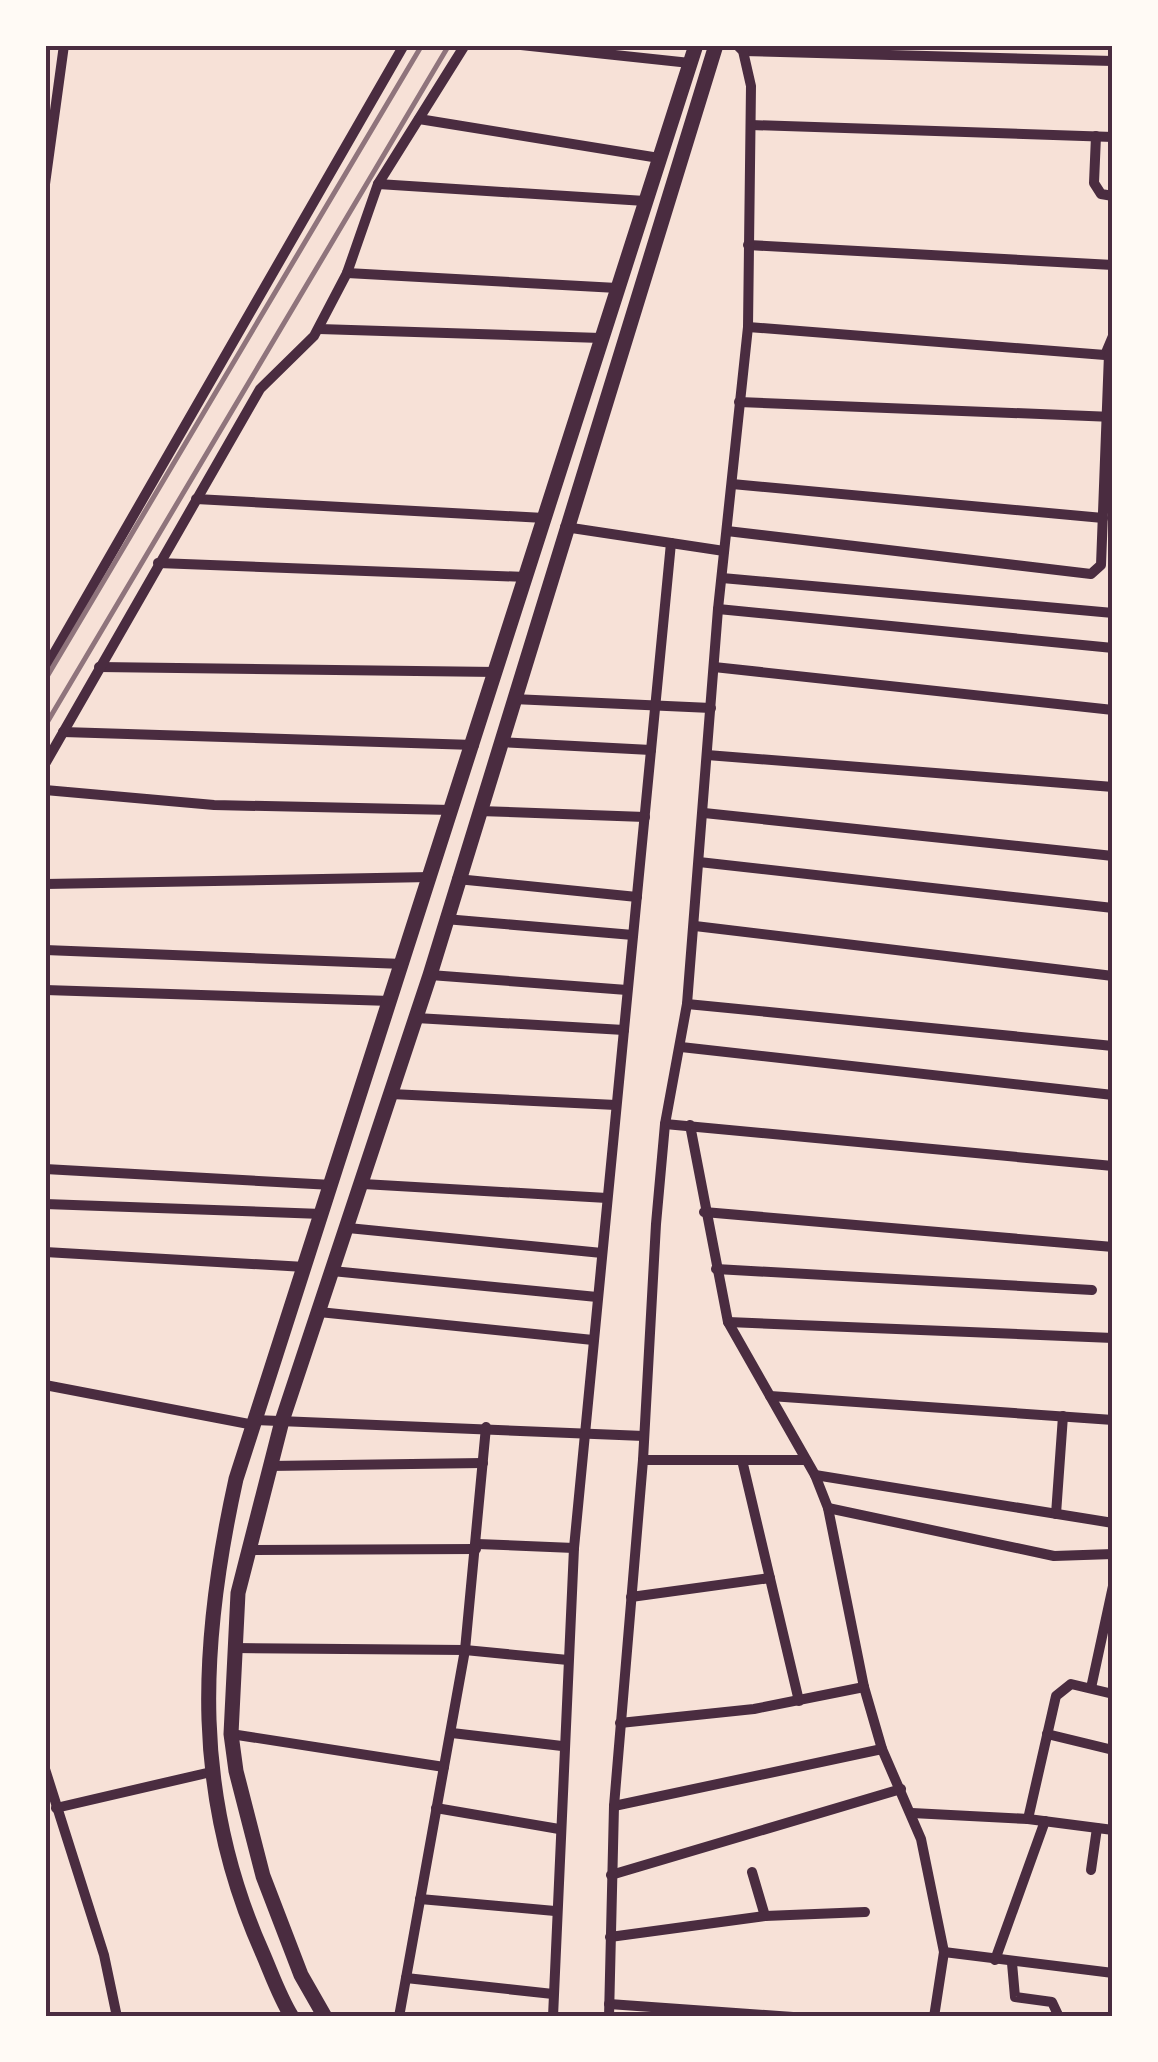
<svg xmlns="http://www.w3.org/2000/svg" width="1158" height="2062" font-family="Karla,sans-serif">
  <rect width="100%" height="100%" fill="#f7e1d7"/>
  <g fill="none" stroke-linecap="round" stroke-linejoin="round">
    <g stroke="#4a2c40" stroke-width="10">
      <path d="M521,45L690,63"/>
      <path d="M743,51L1113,61"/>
      <path d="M419,119L659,158"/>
      <path d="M751,125L1113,137"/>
      <path d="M1096,136L1094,183L1101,194L1113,196"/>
      <path d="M45,184L64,45"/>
      <path d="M378,184L645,201"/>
      <path d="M748,245L1113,265"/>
      <path d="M347,273L617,288"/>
      <path d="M748,327L1105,355L1113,336"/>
      <path d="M319,329L601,338"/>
      <path d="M739,402L1113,417"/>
      <path d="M732,484L1103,518"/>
      <path d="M196,499L544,518"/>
      <path d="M565,527L724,551"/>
      <path d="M727,531L1091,574L1101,565L1109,354"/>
      <path d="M158,563L526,577"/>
      <path d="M722,578L1113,613"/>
      <path d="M718,609L1113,648"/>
      <path d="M99,667L497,672"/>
      <path d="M714,667L1113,710"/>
      <path d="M45,669L404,45"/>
      <path d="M513,699L711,708"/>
      <path d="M63,732L474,745"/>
      <path d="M500,742L651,750"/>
      <path d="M707,755L1113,787"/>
      <path d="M45,764L260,389L314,336L347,273L378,184L465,45"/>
      <path d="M45,790L214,805L452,810"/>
      <path d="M479,811L645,817"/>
      <path d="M704,813L1113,856"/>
      <path d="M699,862L1113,908"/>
      <path d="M457,879L637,897"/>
      <path d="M45,884L431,877"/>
      <path d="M445,919L633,935"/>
      <path d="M695,926L1113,976"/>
      <path d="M45,950L403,964"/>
      <path d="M430,975L627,990"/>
      <path d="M45,990L391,1001"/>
      <path d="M687,1004L1113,1046"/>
      <path d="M416,1018L624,1030"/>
      <path d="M681,1047L1113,1095"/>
      <path d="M391,1094L616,1105"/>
      <path d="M665,1124L1113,1166"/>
      <path d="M690,1125L728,1322L815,1475L828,1508L864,1687L882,1749L921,1839L944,1952L934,2017"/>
      <path d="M45,1169L332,1185"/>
      <path d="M363,1184L607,1198"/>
      <path d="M45,1204L322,1214"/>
      <path d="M704,1212L1113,1247"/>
      <path d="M348,1228L602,1253"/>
      <path d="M45,1252L305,1267"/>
      <path d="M716,1269L1092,1290"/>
      <path d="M332,1271L597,1297"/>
      <path d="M319,1312L593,1340"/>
      <path d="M728,1322L1113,1338"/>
      <path d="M45,1385L254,1425"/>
      <path d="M770,1396L1113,1420"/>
      <path d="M255,1420L644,1436"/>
      <path d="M643,1460H806"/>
      <path d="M742,1460L799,1701"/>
      <path d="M269,1466L483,1463"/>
      <path d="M815,1475L1113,1523"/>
      <path d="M828,1508L1054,1556L1113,1554"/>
      <path d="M1056,1514L1063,1416"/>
      <path d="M477,1544L574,1548"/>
      <path d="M247,1550L476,1549"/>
      <path d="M631,1597L770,1578"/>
      <path d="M234,1648L465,1650L568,1660"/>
      <path d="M1091,1688L1113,1586"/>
      <path d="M620,1723L754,1709L864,1687"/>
      <path d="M452,1733L562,1746"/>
      <path d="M231,1734L444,1767"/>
      <path d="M1047,1734L1113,1750"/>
      <path d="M45,1769L104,1955L117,2017"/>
      <path d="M614,1806L882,1749"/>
      <path d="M56,1808L211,1772"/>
      <path d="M436,1808L559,1829"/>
      <path d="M912,1813L1028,1819L1113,1830"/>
      <path d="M1028,1819L1056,1696L1071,1684L1113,1694"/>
      <path d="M1091,1870L1097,1828"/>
      <path d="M752,1872L765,1916"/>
      <path d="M611,1875L901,1789"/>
      <path d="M420,1899L555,1911"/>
      <path d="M610,1937L765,1916L865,1912"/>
      <path d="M944,1952L1113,1973"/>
      <path d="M995,1960L1045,1821"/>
      <path d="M1012,1963L1015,1997L1052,2002L1059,2017"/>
      <path d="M406,1978L553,1994"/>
      <path d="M609,2004L793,2017"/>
      <path d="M399,2017L465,1650L486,1427"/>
      <path d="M553,2017L574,1548L671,543"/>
      <path d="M609,2017L614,1806L643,1460L656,1224L665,1124L687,1004L718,609L748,327L751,86L743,51L737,45"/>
    </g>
    <g stroke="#4a2c40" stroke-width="15">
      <path d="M292,2017C280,1998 272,1975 263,1954C192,1796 199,1646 236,1479L696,45"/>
      <path d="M325,2017L301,1975L263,1876L236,1771L231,1734L238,1593L282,1421L430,975L716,45"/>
    </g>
    <g stroke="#8f747c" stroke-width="5">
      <path d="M45,680L422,45"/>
      <path d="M45,726L449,45"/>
    </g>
  </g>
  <rect width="1158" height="2062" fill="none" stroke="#fffaf5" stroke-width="95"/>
  <rect x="48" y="48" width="1062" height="1966" fill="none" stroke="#4a2c40" stroke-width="4"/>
</svg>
